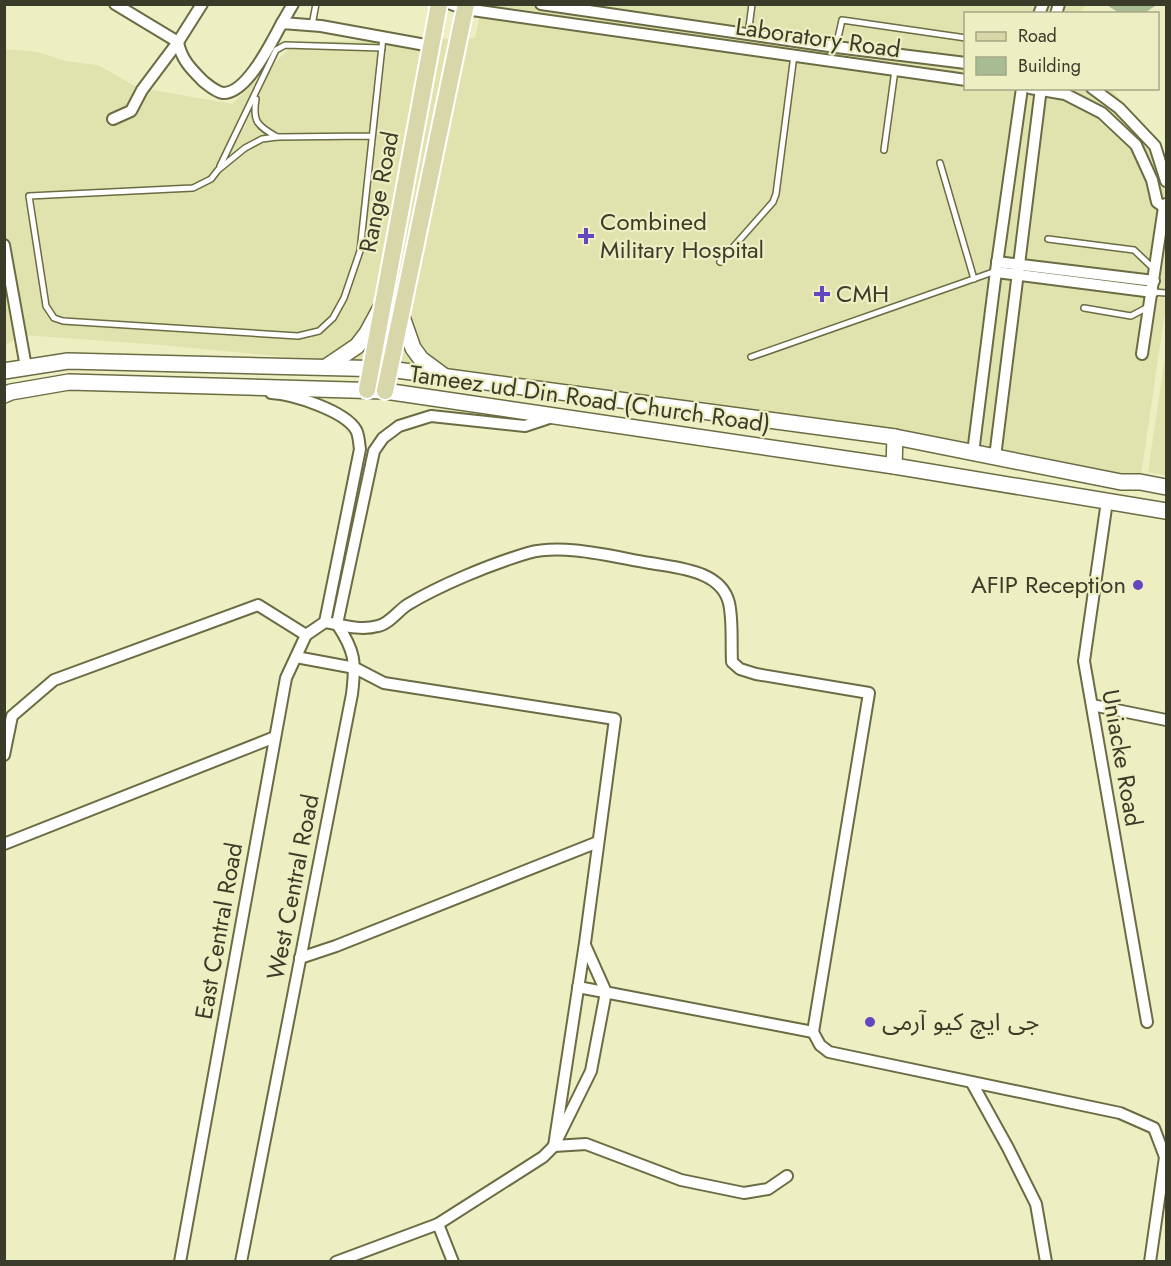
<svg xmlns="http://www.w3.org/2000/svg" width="1171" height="1266" font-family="Jost,'Noto Sans Arabic',sans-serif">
  <rect width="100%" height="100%" fill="#edefc2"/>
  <g fill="#e1e3af">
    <path d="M482,5H1085L1080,13L966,14V88L1111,89L1159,143L1166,168V305L1140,482L522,379L160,345L23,335L5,345V49L38,52L65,61L98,65L137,87L232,104L296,42L475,38Z"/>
    <path d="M1166,350V475L1148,472Z"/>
  </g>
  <path fill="#a8bc94" d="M1105,4H1158L1143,14H1121Z"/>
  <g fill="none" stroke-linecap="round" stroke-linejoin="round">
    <g stroke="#6b6c43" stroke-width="8">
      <g id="service">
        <path d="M312,25L316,4"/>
        <path d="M748,35L752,4"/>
        <path d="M836,47L842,20L966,38"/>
        <path d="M256,99C252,122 258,126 277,137"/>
        <path d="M372,136L277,137L262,139L245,148L218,170L211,179L193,188L29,196L46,306L54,318L63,321L298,336L319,331L333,318L344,298L360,251L383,37"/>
        <path d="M884,150L895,70"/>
        <path d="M940,163L974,279"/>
        <path d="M220,166L276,50L285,45L382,48"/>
        <path d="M1048,239L1134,250L1154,269"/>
        <path d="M720,262L773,202L776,194L794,55"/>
        <path d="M1153,292L1166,293"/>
        <path d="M1084,308L1131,316L1148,307"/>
        <path d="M751,357L996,271"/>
      </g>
    </g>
    <g stroke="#6b6c43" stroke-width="14">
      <g id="minor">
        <path d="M115,4L178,42C181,59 191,69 203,81C208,85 216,92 223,93C247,94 272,41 282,23L321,26L431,46"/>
        <path d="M451,4L465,9L966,80"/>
        <path d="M541,4L836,47L966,63"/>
        <path d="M1039,14L1043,4"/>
        <path d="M1056,14L1059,4"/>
        <path d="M282,23L293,4"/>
        <path d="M1030,88L1065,94L1102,113L1136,145L1152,180L1157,202L1164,207"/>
        <path d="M1092,88L1119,108L1155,146L1166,181"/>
        <path d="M113,119L131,111L142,90L178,42L202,4"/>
        <path d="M4,245L26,367"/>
        <path d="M997,262L1154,281"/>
        <path d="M996,272L1153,292"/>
        <path d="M1142,354L1164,207L1166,204"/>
        <path d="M271,393C293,394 345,411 356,430C359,435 359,444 360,449L325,622"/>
        <path d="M973,453L996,271L1022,88"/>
        <path d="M995,457L1041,88"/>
        <path d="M1107,501L1084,661L1147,1022"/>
        <path d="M325,622C342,625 360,631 378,626C389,624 398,611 407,605C440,585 491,564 528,553C563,543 614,557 650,563C677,568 721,570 729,603C733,621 731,643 732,662L740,669L756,674L869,693L813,1032L820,1045L829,1052L1120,1113L1154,1128L1165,1157L1150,1262"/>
        <path d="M337,624L374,451L383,438L399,426L431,416L525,426L552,417"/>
        <path d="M296,657L355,668L384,683L615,719L585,943L554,1146"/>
        <path d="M1092,705L1166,720"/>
        <path d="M4,755L12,716L54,680L258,605L306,635"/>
        <path d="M4,844L275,737"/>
        <path d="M300,958L336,946L598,842"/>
        <path d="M578,987L813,1032"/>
        <path d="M972,1083L1008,1148L1036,1204L1046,1262"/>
        <path d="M554,1146L586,1144L681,1180L744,1193L768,1189L787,1176"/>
        <path d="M438,1224L453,1262"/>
        <path d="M180,1262L286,678L306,635L325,622"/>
        <path d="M241,1262L352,694C356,662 355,651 337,624"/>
        <path d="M336,1262L438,1224L543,1157L554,1146L591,1071L606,992L585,945"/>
      </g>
    </g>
    <g stroke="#6b6c43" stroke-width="18">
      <g id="secondary">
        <path d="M401,314L413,348L421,359L444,376"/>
        <path d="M326,367L357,346L367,333L380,309"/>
        <path d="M4,371L68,361L389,369L895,437L1121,482H1140L1166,487"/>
        <path d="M4,395L11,392L69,382L385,391L894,466L1166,511"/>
        <path d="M894,466L895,437"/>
      </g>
    </g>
    <g stroke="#fff" stroke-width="20">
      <g id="primary">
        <path d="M367,390L439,4"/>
        <path d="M385,391L466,4"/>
      </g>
    </g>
    <use href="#service" stroke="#fff" stroke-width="5"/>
    <use href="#minor" stroke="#fff" stroke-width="10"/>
    <use href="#secondary" stroke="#fff" stroke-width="15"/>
    <use href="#primary" stroke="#d7d7a9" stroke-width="16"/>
  </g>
  <g fill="#6447bf" stroke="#edefc2" stroke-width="2">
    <path d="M583 227h6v6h6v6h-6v6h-6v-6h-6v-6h6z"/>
    <path d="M819 285h6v6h6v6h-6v6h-6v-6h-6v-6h6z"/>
    <circle cx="1138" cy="585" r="6"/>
    <circle cx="870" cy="1022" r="6"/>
  </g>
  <g text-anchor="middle" stroke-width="4.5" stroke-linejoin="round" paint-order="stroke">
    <g font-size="24" fill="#3b3b2a" stroke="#edefc2">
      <text transform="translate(818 38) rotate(8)" y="8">Laboratory Road</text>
      <text transform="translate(379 192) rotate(-79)" y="8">Range Road</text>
      <text transform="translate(590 399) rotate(8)" y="8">Tameez ud Din Road (Church Road)</text>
      <text transform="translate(1122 758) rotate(80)" y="8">Uniacke Road</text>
      <text transform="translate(293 887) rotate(-79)" y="8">West Central Road</text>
      <text transform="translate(219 931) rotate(-80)" y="8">East Central Road</text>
    </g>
    <g font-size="24" fill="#3b3b2a" stroke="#edefc2" text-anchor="start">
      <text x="600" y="230">Combined<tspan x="600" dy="28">Military Hospital</tspan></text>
      <text x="836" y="302">CMH</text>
      <text x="1126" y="593" text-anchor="end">AFIP Reception</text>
      <text x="882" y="1030">جی ایچ کیو آرمی</text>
    </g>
  </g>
  <rect width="1171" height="1266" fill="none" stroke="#3b3b2a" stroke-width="12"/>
  <rect x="964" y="12" width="195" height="78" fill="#edefc2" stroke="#a6a785" stroke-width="1.5"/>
  <rect x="976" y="32" width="30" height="9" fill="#d7d7a9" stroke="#a6a785" stroke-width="1.5"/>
  <text x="1018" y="42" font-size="18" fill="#3b3b2a">Road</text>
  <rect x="976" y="57" width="30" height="18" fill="#a8bc94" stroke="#a6a785" stroke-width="1.5"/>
  <text x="1018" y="72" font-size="18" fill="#3b3b2a">Building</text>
</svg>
